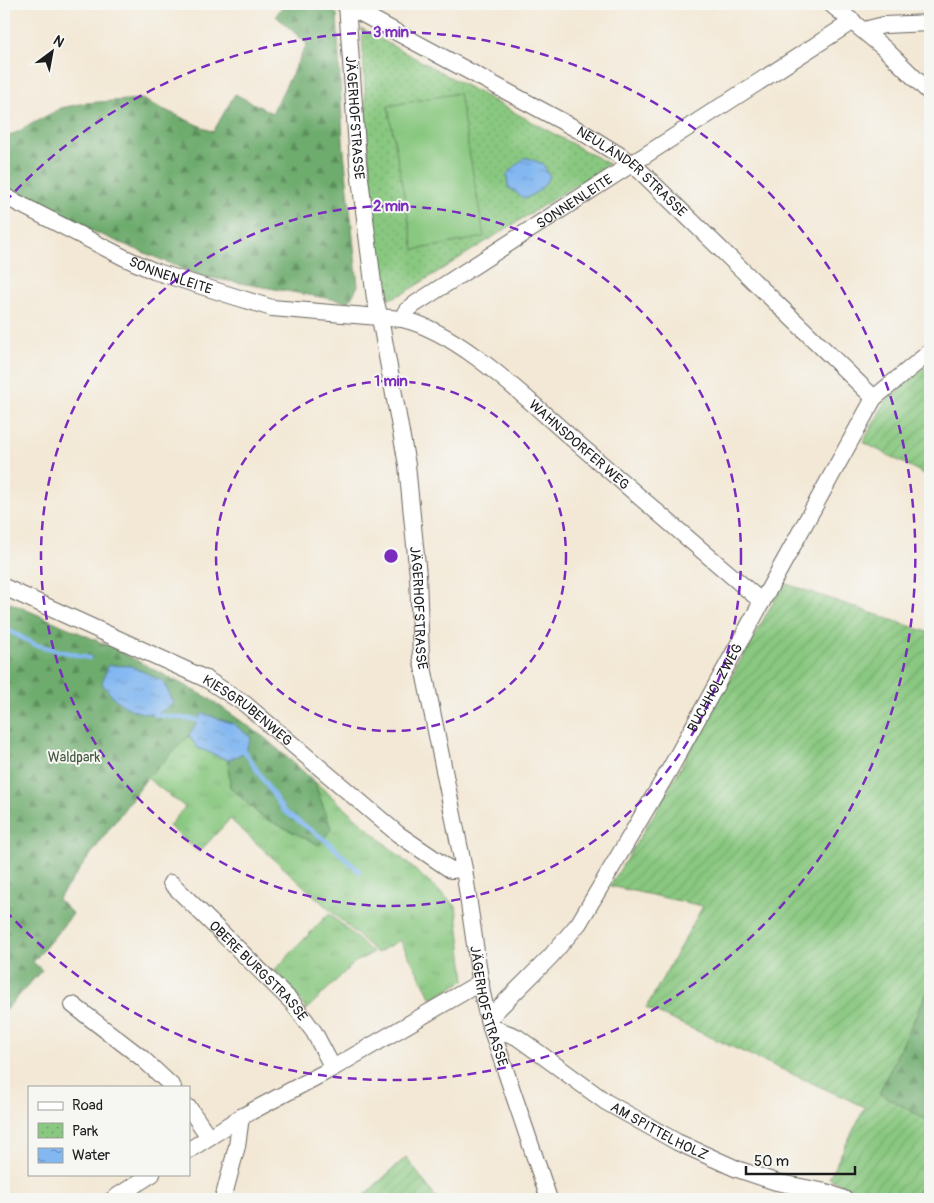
<svg xmlns="http://www.w3.org/2000/svg" width="934" height="1203" font-family="Pangolin,sans-serif">
  <defs>
    <pattern id="grass-tufts" width="24" height="20" patternUnits="userSpaceOnUse" patternTransform="scale(1.25)"><rect width="24" height="20" fill="#89c880"/><path d="M3 7l-1-3M5 7V3M7 7l1-3M15 17l-1-3M17 17v-4M19 17l1-3" fill="none" stroke="#76ab6e"/></pattern>
    <pattern id="forest-firs" width="22" height="20" patternUnits="userSpaceOnUse" patternTransform="scale(1.25)"><rect width="22" height="20" fill="#6eac6e"/><path d="M5 1l3.5 6h-7zM16 11l3.5 6h-7z" fill="#5a8b5a"/></pattern>
    <pattern id="park-dots" width="8" height="8" patternUnits="userSpaceOnUse" patternTransform="scale(1.25)"><rect width="8" height="8" fill="#89c880"/><path d="M2 2h.1M6 6h.1" fill="none" stroke="#76ab6e" stroke-width="1.8" stroke-linecap="round"/></pattern>
    <pattern id="garden-furrows" width="10" height="10" patternUnits="userSpaceOnUse" patternTransform="scale(1.25)"><rect width="10" height="10" fill="#89c880"/><path d="M-1 1l2-2M0 10L10 0M9 11l2-2" fill="none" stroke="#76ab6e"/></pattern>
    <pattern id="water-ripples" width="26" height="14" patternUnits="userSpaceOnUse" patternTransform="scale(1.25)"><rect width="26" height="14" fill="#82b7f1"/><path d="M2 4q2-2 4 0t4 0M15 11q2-2 4 0t4 0" fill="none" stroke="#6a94c2"/></pattern>
  </defs>
  <rect width="100%" height="100%" fill="#f6f6f2"/>
  <filter id="ink" filterUnits="userSpaceOnUse"><feTurbulence type="fractalNoise" baseFrequency=".02" numOctaves="2"/><feDisplacementMap in="SourceGraphic" scale="10" xChannelSelector="R" yChannelSelector="G"/><feConvolveMatrix kernelMatrix="1 2 1 2 8 2 1 2 1" color-interpolation-filters="sRGB"/></filter>
  <filter id="wash" filterUnits="userSpaceOnUse"><feTurbulence type="fractalNoise" baseFrequency=".0096" numOctaves="4" result="noise"/><feDisplacementMap in="SourceGraphic" scale="20" xChannelSelector="R" yChannelSelector="G"/><feGaussianBlur stdDeviation="1.12" result="paint"/><feColorMatrix in="noise" values="0 0 0 0 0 0 0 0 0 0 0 0 0 0 0 0 0 1.4 0 .05"/><feComposite in="paint" operator="in"/></filter>
  <g filter="url(#wash)">
    <rect width="100%" height="100%" fill="#f3e8d5"/>
    <g fill="url(#grass-tufts)" stroke="#52724e">
      <path d="M189,736L198,748L228,760L230,787L262,817L331,828L314,781L456,906L465,980L432,999L400,940L377,953L230,819L199,852L169,826L185,807L147,778Z"/>
      <path d="M329,913L373,953L355,962L306,1010L297,995L275,970Z"/>
    </g>
    <g fill="url(#forest-firs)" stroke="#456445">
      <path d="M284,4H320L337,14L343,142L358,286L349,302L200,276L85,228L4,186V139L61,108L85,103L141,99L213,132L235,94L272,113L307,44L276,16Z"/>
      <path d="M4,600L105,644L207,697L265,738L314,781L331,829L319,845L262,817L230,787L228,760L245,752L202,713L189,736L147,778L58,899L73,914L33,962L42,970L4,1012Z"/>
      <path d="M930,986V1122L879,1093Z"/>
      <path d="M930,1163V1199H916Z"/>
    </g>
    <path fill="url(#park-dots)" stroke="#52724e" d="M362,29L609,164L404,293L389,299L380,271L368,150Z"/>
    <g fill="url(#garden-furrows)" stroke="#52724e">
      <path d="M930,363V477L863,442L886,401Z"/>
      <path d="M784,583L930,633V986L879,1093L930,1122V1163L916,1199H870L829,1178L865,1107L646,1008L703,906L610,886L659,806Z"/>
      <path d="M406,1157L437,1199H360Z"/>
    </g>
    <path fill="#89c880" stroke="#52724e" d="M459,93L484,237L414,250L388,106Z"/>
    <g fill="url(#water-ripples)" stroke="#4f6a86">
      <path d="M525,157L543,164L550,177L540,190L525,199L508,187L507,174Z"/>
      <path d="M108,665L131,666L163,681L174,703L156,715C130,712 117,705 102,683Z"/>
      <path d="M202,713L234,724L251,738L245,752L228,760L198,748L189,736Z"/>
    </g>
    <g fill="none" stroke-linecap="round" stroke-linejoin="round">
      <g stroke="#82b7f1" stroke-width="4.5">
        <path d="M4,628L36,645L89,658"/>
        <path d="M152,711L156,715L198,720L201,722"/>
        <path d="M241,749L245,752L284,811L328,842L360,872"/>
      </g>
    </g>
  </g>
  <g filter="url(#ink)">
    <g fill="none" stroke-linecap="round" stroke-linejoin="round">
      <g stroke="#67635d" stroke-width="18">
        <g id="minor">
          <path id="s1" d="M344,4L582,132L632,163L874,398"/>
          <path id="s2" d="M347,4L358,162L375,299L380,318L407,465L418,576L421,657L464,869L482,993L488,1019L549,1199"/>
          <path d="M831,4L885,49L930,93"/>
          <path d="M864,30L884,25L930,23"/>
          <path id="s3" d="M4,196L125,258L154,271L236,297L272,308L402,319C462,333 528,401 575,441C637,495 700,549 762,602"/>
          <path id="s4" d="M402,319L406,311L415,304L853,21"/>
          <path id="s5" d="M4,587L206,679L245,704L398,834L451,870L464,869"/>
          <path id="s6" d="M171,883L292,1002L314,1032L333,1068"/>
          <path d="M73,1005L142,1058L173,1087"/>
          <path id="s7" d="M488,1019L550,957L579,923L671,767L874,398L930,352"/>
          <path id="s8" d="M491,1027L517,1037L606,1102L677,1142L737,1169L776,1182L826,1192L844,1199"/>
          <path d="M189,1108L209,1137"/>
          <path d="M189,1150L241,1117L333,1068L481,982"/>
          <path d="M113,1199L152,1174"/>
          <path d="M223,1199L237,1146L241,1117"/>
        </g>
      </g>
      <use href="#minor" stroke="#fff" stroke-width="16"/>
    </g>
  </g>
  <g fill="none" stroke="#7b2cbf" stroke-width="2.5" stroke-dasharray="9 6">
    <circle cx="391" cy="556" r="175"/>
    <circle cx="391" cy="556" r="350"/>
    <path d="M5 202A524 524 0 1 1 5 910"/>
  </g>
  <g text-anchor="middle" stroke-width="4" stroke-linejoin="round" paint-order="stroke">
    <g font-size="14" fill="#1c1c1c" stroke="#f6f6f2">
      <text dy="5" stroke="none"><textPath href="#s2" startOffset="114">JÄGERHOFSTRASSE</textPath></text>
      <text dy="5" stroke="none"><textPath href="#s1" startOffset="334">NEULÄNDER STRASSE</textPath></text>
      <text dy="5" stroke="none"><textPath href="#s4" startOffset="210">SONNENLEITE</textPath></text>
      <text dy="5" stroke="none"><textPath href="#s3" startOffset="185">SONNENLEITE</textPath></text>
      <text dy="5" stroke="none"><textPath href="#s3" startOffset="641">WAHNSDORFER WEG</textPath></text>
      <text dy="5" stroke="none"><textPath href="#s2" startOffset="609">JÄGERHOFSTRASSE</textPath></text>
      <text dy="5" stroke="none"><textPath href="#s7" startOffset="404">BUCHHOLZWEG</textPath></text>
      <text dy="5" stroke="none"><textPath href="#s5" startOffset="274">KIESGRUBENWEG</textPath></text>
      <text dy="5" stroke="none"><textPath href="#s6" startOffset="124">OBERE BURGSTRASSE</textPath></text>
      <text dy="5" stroke="none"><textPath href="#s2" startOffset="1014">JÄGERHOFSTRASSE</textPath></text>
      <text dy="5" stroke="none"><textPath href="#s8" startOffset="199">AM SPITTELHOLZ</textPath></text>
    </g>
    <g font-size="14" fill="#42583f" stroke="#f6f6f2">
      <text x="74" y="762">Waldpark</text>
    </g>
  </g>
  <circle cx="391" cy="556" r="8" fill="#7b2cbf" stroke="#f6f6f2" stroke-width="2.5"/>
  <g font-size="15" text-anchor="middle" font-weight="bold" fill="#7b2cbf" stroke="#f6f6f2" stroke-width="4" stroke-linejoin="round" paint-order="stroke">
    <text x="391" y="37">3 min</text>
    <text x="391" y="211">2 min</text>
    <text x="391" y="386">1 min</text>
  </g>
  <rect width="934" height="1203" fill="none" stroke="#f6f6f2" stroke-width="20"/>
  <rect x="28" y="1086" width="162" height="90" fill="#f6f6f2" stroke="#9f9f9c"/>
  <rect x="38" y="1102" width="25" height="8" fill="#ffffff" stroke="#9f9f9c"/>
  <text x="72" y="1110" font-size="15" fill="#1c1c1c">Road</text>
  <rect x="38" y="1123" width="25" height="15" fill="url(#park-dots)" stroke="#9f9f9c"/>
  <text x="72" y="1136" font-size="15" fill="#1c1c1c">Park</text>
  <rect x="38" y="1148" width="25" height="15" fill="url(#water-ripples)" stroke="#9f9f9c"/>
  <text x="72" y="1160" font-size="15" fill="#1c1c1c">Water</text>
  <g transform="translate(52 52) rotate(32)" stroke="#f6f6f2" stroke-width="4" paint-order="stroke">
  <path d="M0-4L9 19L0 12L-9 19Z" fill="#1c1c1c"/>
  <text y="-8" font-size="14" font-weight="bold" text-anchor="middle" fill="#1c1c1c">N</text>
  </g>
  <path d="M746 1166v8h109v-8" fill="none" stroke="#1c1c1c" stroke-width="2.5"/>
  <text x="754" y="1166" font-size="15" fill="#1c1c1c" stroke="#f6f6f2" stroke-width="4" paint-order="stroke">50 m</text>
</svg>
